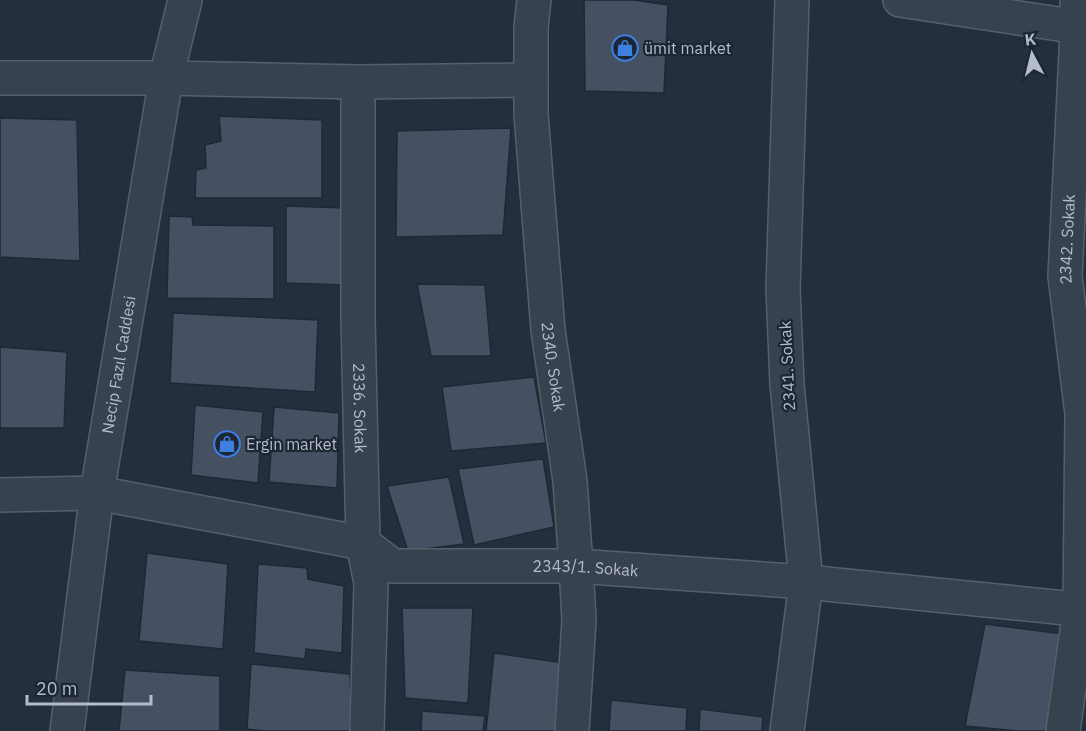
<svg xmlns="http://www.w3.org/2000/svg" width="1086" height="731" font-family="'IBM Plex Sans',sans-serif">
  <rect width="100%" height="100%" fill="#242f3e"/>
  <g fill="#455162" stroke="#1f2835" stroke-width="1.5">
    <path d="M584,0H634L668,5L664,93L585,91Z"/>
    <path d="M219,116L322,120V198H195L196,170L206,168L205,145L221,141Z"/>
    <path d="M0,118L77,120L80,261L0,257Z"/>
    <path d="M511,128L503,235L396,237L397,131Z"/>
    <path d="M286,206L346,208L347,285L286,283Z"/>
    <path d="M169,216L192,217L193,225L274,226V299L167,298Z"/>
    <path d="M417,284L485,285L491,356H431Z"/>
    <path d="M173,313L318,320L315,392L170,383Z"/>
    <path d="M0,347L67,352L64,428H0Z"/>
    <path d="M534,377L546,443L451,451L442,387Z"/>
    <path d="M195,405L263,412L258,483L191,475Z"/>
    <path d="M274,407L339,413L337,488L269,482Z"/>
    <path d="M543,459L554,527L474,545L458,469Z"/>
    <path d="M449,477L464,544L408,551L387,486Z"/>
    <path d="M147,553L228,564L223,649L139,641Z"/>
    <path d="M258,564L307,568L308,579L344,586L342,653L306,649L305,659L254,653Z"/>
    <path d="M402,608H473L468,703L405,698Z"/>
    <path d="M985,624L1063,634L1048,731H1019L965,726Z"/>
    <path d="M494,653L565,663L561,731H486Z"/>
    <path d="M251,664L350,674L352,731H265L247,729Z"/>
    <path d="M125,670L220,676V731H119Z"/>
    <path d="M611,700L687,708L686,731H609Z"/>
    <path d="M700,709L763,717L762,731H699Z"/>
    <path d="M422,711L485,716L483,731H421Z"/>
  </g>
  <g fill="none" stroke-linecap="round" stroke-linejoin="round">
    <g stroke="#565f6c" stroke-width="36">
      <g id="street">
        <path id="s1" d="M534,0L531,27V114L548,330L570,481L576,566L579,620L572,731"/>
        <path d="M900,0L1078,27"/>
        <path d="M0,78H166L358,82L531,80"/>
        <path id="s2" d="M358,82V319L363,543L371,583L367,731"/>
        <path id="s3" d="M0,495L97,493L363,543L393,566H576L806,582L1086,610"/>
        <path id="s4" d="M67,731L97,493L166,78L185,0"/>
        <path d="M787,731L806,582L787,384L783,289L792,0"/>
        <path id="s5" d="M1063,731L1080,609L1082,414L1065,276L1077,33V0"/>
      </g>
    </g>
    <use href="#street" stroke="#38414e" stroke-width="33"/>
  </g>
  <defs>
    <g id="shop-ring" transform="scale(1.35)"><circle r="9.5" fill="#1d2633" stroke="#3f7fe0" stroke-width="1.5"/><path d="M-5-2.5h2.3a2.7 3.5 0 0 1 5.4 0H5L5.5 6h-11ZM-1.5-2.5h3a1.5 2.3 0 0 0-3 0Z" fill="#3f7fe0"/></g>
  </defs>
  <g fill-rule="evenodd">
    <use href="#shop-ring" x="625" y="48"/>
    <use href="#shop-ring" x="227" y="444"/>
  </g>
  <g text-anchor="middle" stroke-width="4.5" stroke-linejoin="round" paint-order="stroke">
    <g font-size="16" fill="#b4bcc9" stroke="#1d2633" text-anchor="start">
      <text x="644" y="54">ümit market</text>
      <text x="246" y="450">Ergin market</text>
    </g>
    <g font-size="16" fill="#b4bcc9" stroke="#1d2633">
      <text dy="6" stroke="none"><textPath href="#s5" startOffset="494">2342. Sokak</textPath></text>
      <text dy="6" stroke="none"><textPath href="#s4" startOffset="370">Necip Fazıl Caddesi</textPath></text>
      <text dy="6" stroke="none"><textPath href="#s1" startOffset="368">2340. Sokak</textPath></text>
      <text transform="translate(787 366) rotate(-93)" y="6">2341. Sokak</text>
      <text dy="6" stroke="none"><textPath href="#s2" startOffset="326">2336. Sokak</textPath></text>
      <text dy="6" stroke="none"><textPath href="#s3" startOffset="598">2343/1. Sokak</textPath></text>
    </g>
  </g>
  <g transform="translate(1032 54) rotate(353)" stroke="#1d2633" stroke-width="4.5" paint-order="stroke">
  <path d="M0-4.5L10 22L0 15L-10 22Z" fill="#b4bcc9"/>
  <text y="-9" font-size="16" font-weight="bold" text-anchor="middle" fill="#b4bcc9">K</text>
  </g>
  <path d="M27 695v9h124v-9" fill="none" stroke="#b4bcc9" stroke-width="3"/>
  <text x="36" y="695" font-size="18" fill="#b4bcc9" stroke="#1d2633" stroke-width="4.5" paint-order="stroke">20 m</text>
</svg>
